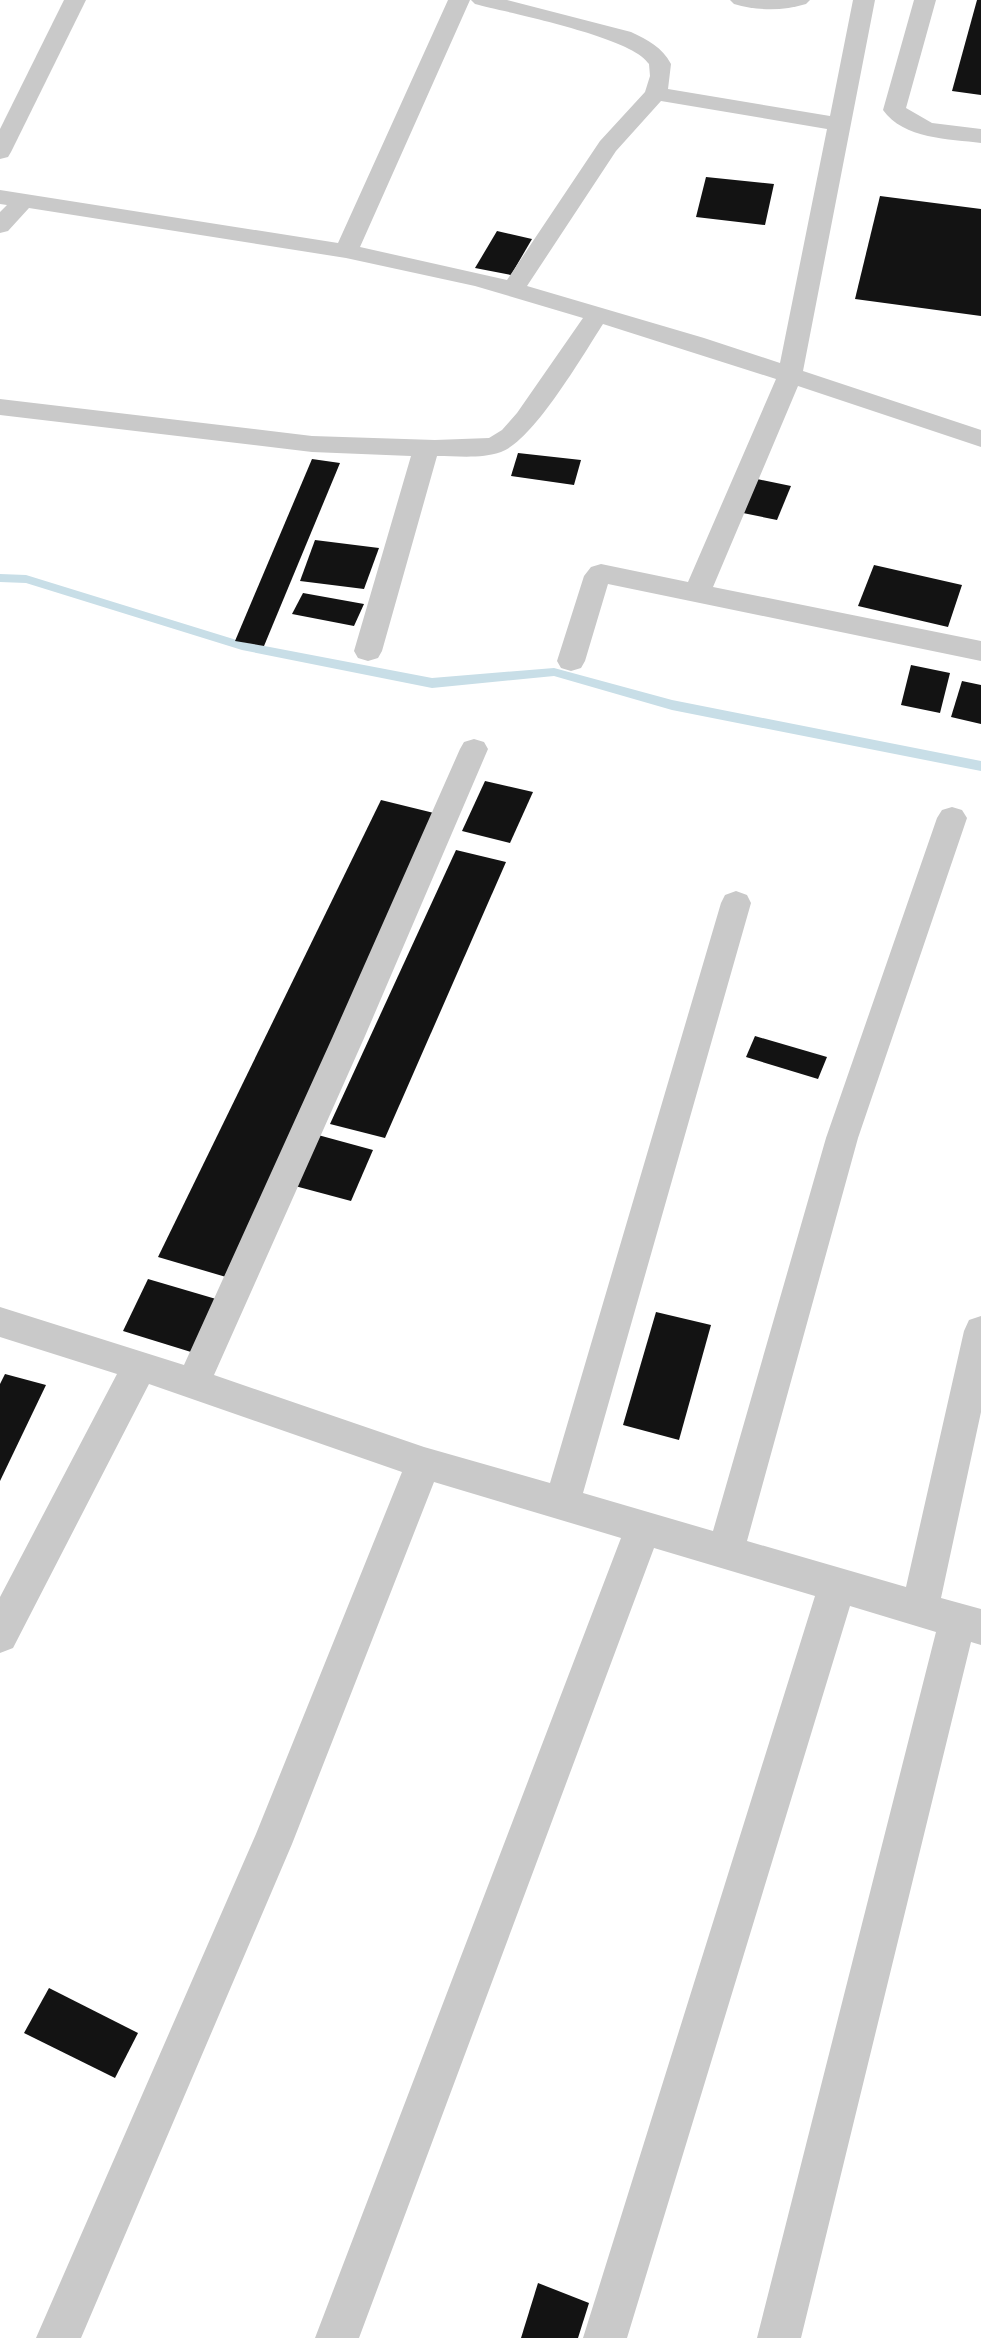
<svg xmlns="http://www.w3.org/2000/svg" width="981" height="2338" font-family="'Titillium Web',sans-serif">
  <rect width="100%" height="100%" fill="#fff"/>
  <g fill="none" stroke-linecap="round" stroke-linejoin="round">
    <path fill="#c8dee7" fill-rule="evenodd" d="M0,574L26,575L243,642L432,678L554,668L672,700L981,761V771L672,710L554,676L432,688L242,650L26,583L0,582Z"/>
  </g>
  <g fill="#131313">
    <path d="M977,0H981V95L952,91Z"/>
    <path d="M706,177L774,184L765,225L696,217Z"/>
    <path d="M880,196L981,209V316L855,299Z"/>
    <path d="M497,231L532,239L511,275L475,268Z"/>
    <path d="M518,453L581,460L574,485L511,476Z"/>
    <path d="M312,459L340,463L264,646L235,641Z"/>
    <path d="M757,479L791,486L777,520L743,513Z"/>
    <path d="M315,540L379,548L364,589L300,581Z"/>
    <path d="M874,565L962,585L948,627L858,606Z"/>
    <path d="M303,593L364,604L354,626L292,614Z"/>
    <path d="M911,665L950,673L940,713L901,705Z"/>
    <path d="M962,681L981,685V724L951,717Z"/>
    <path d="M485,781L533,792L510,843L462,831Z"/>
    <path d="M381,800L442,815L226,1277L158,1257Z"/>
    <path d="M456,850L506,862L385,1138L330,1124Z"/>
    <path d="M755,1036L827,1057L818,1079L746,1057Z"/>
    <path d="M318,1135L373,1150L351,1201L295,1186Z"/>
    <path d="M148,1279L216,1299L191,1352L123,1331Z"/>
    <path d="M656,1312L711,1325L679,1440L623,1425Z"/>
    <path d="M5,1374L46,1385L0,1481V1384Z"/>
    <path d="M49,1988L138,2033L115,2078L24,2033Z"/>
    <path d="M538,2283L589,2303L578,2338H521Z"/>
  </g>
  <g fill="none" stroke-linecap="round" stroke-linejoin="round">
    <g fill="#c9c9c9" fill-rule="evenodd">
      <path d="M64,0H86L11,152L8,157L0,159V129Z"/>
      <path d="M448,0H470L360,247L507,280L600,141L645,92L650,76L649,64C633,37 509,13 475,4L471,0H507L631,32C648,40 662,47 671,64L668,89L830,116L853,0H875L803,371L981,430V447L798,386L713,587L981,641V661L608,584L585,661L581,668L571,671L561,668L557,661L584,576L591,567L601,564L688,582L776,379L603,324C583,355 533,441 501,452C482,459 456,456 437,456L382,651L378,658L368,661L358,658L354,651L411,456L312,452L0,415V399L312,436L435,440L489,438L502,430L517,413L583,318L475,286L346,258L29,208L8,231L0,233V212L7,205L0,204V190L338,243ZM661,101L827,129L780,363L704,338L527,286L616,151Z"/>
      <path d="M730,0H810L806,4C783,11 758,11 734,4Z"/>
      <path d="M914,0H936L906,108L932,123L981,129V143C950,139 903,139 883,110Z"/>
      <path d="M474,739L484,742L488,749L365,1036L214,1375L424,1447L550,1483L721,903L725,895L736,891L747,895L751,903L583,1493L713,1531L826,1138L937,818L942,810L952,807L962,810L967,818L858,1138L747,1541L906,1587L964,1331L969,1320L981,1316V1412L941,1598L981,1609V1645L971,1642L801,2338H757L936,1632L850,1606L627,2338H583L815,1596L654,1548L359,2338H315L621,1538L434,1482L292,1844L81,2338H36L256,1834L402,1472L149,1384L13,1648L0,1653V1597L117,1374L0,1337V1307L184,1365L333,1036L460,749L464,742Z"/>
    </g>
  </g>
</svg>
